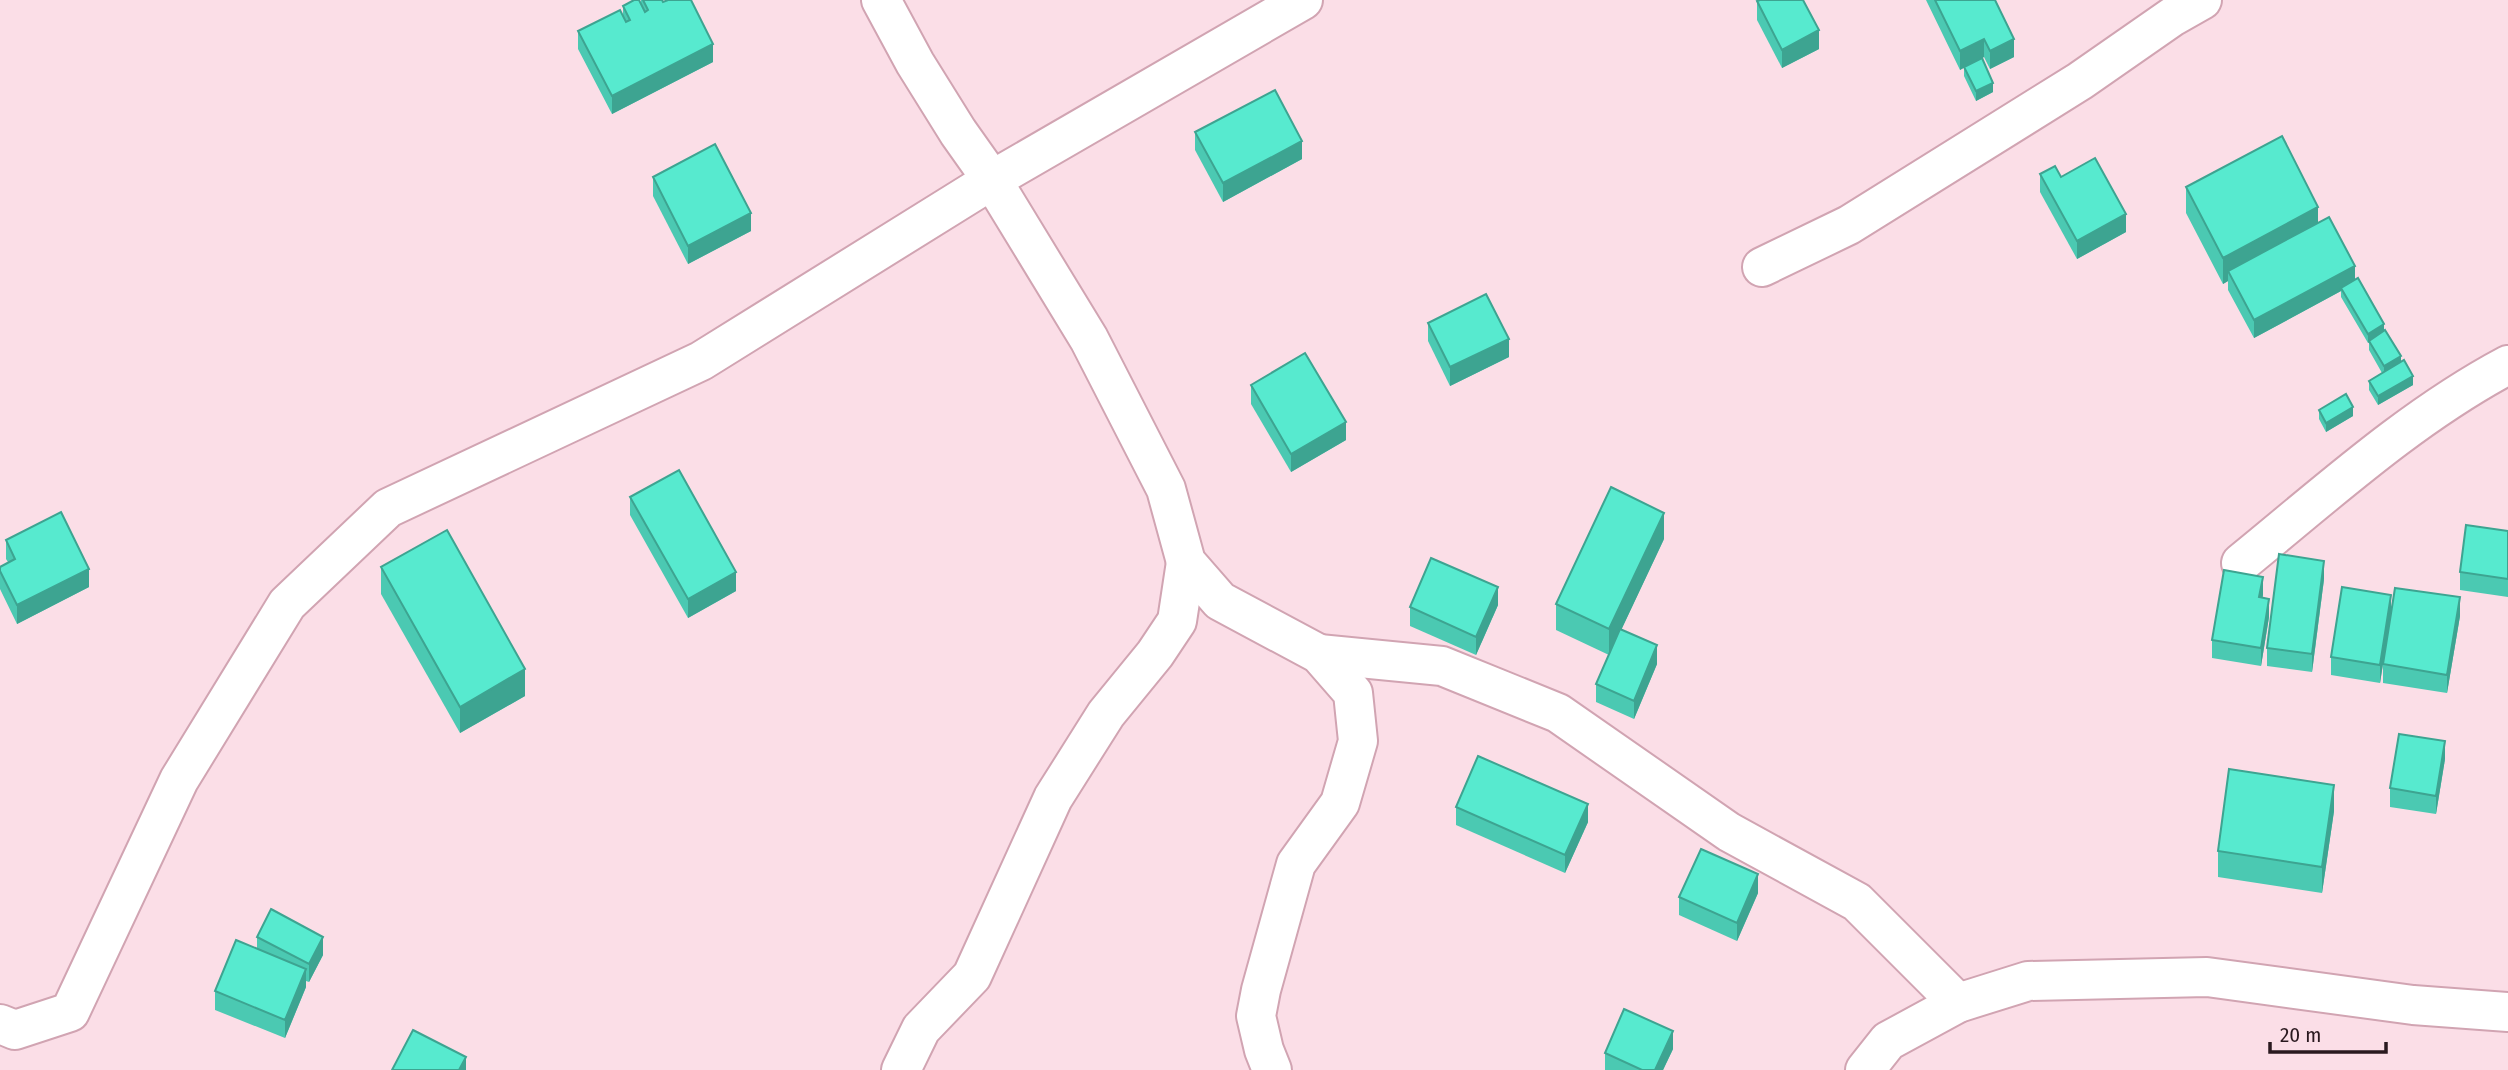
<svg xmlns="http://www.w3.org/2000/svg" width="2508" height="1070" font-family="'Fira Sans Condensed',sans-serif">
  <rect width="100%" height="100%" fill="#fbdee7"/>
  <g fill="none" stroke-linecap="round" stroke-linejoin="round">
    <g stroke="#d1a4b2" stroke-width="42">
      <g id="minor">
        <path d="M881,0L915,63L958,132L992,180L1089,339L1166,489L1186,562L1220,601L1319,654L1353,693L1358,741L1340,803L1296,864L1261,990L1256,1016L1264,1050L1272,1070"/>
        <path d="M1762,267L1849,225L2080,81L2172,17L2202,0"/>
        <path d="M2241,563C2326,494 2410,417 2508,365"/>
        <path d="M1319,654L1442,666L1558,713L1729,832L1857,902L1958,1003"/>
        <path d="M0,1024L15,1030L70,1012L179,780L287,604L388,508L701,361L992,180L1303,0"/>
        <path d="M901,1070L921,1029L972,976L1053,798L1106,714L1155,654L1177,621L1186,562"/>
        <path d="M1865,1070L1888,1041L1958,1003L2028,981L2207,977L2413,1005L2508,1012"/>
      </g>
    </g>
    <use href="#minor" stroke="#fff" stroke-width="38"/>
  </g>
  <g fill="#4bc9b2">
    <path d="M641,0H662L713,62L612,114L578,49V31L623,15V6L641,4Z"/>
    <path d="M1926,0H1995L2014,57L1990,69L1984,57L1976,61L1993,92L1976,101L1964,76V67L1960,70Z"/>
    <path d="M1757,1L1819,49L1782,68L1757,20Z"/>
    <path d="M1195,132L1302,159L1223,202L1195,150Z"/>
    <path d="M2040,174L2126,232L2077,259L2040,192Z"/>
    <path d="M653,177L751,231L688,264L653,196Z"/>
    <path d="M2186,187L2318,223L2355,280L2413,385L2378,405L2369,390V381L2382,373L2369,350V342L2368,343L2341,297V291L2254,338L2228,290V281L2223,284L2186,213Z"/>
    <path d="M1428,323L1509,357L1450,386L1428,341Z"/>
    <path d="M1251,385L1346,440L1291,472L1251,404Z"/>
    <path d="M2319,410L2353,416L2326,432L2319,419Z"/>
    <path d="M630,497L736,591L688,618L630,515Z"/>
    <path d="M2508,531V597L2460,590V572Z"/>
    <path d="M1664,539L1621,630L1657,664L1634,719L1596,702V684L1609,655L1556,630V604Z"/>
    <path d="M6,540L89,587L17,624L0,589V567L8,562L6,559Z"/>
    <path d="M381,567L525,696L460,733L381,594Z"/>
    <path d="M2324,579L2312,672L2267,666V648Z"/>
    <path d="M2263,595L2262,598L2269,617L2261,666L2212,658V640Z"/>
    <path d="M1498,605L1476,655L1410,626V607Z"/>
    <path d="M2391,613L2460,616L2447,693L2383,683V664L2390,619L2380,683L2331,675V657Z"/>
    <path d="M2445,759L2436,814L2390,807V788Z"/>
    <path d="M1456,807L1588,822L1565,873L1456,825Z"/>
    <path d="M2334,811L2322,893L2218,877V851Z"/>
    <path d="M1758,893L1737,941L1679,915V897Z"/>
    <path d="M257,937L323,955L309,982L306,981V987L285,1038L215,1010V991L257,949Z"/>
    <path d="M1673,1049L1663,1070H1605V1053Z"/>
  </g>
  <g fill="#3da491">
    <path d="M1819,30V49L1782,68V50Z"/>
    <path d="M1984,39V57L1960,70V51Z"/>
    <path d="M2014,39V57L1990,69V51Z"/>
    <path d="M713,44V62L612,114V96Z"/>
    <path d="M1993,83V92L1976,101V91Z"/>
    <path d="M1302,141V159L1223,202V183Z"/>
    <path d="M2318,207V233L2228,271V281L2223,284V258Z"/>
    <path d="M751,213V231L688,264V246Z"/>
    <path d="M2126,214V232L2077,259V241Z"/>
    <path d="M2355,266V284L2341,288V291L2254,338V320Z"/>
    <path d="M2384,324V333L2368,343V334Z"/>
    <path d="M1509,339V357L1450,386V367Z"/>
    <path d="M2401,356V366L2384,376V366Z"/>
    <path d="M2413,376V385L2378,405V396Z"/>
    <path d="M2353,407V416L2326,432V423Z"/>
    <path d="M1346,422V440L1291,472V454Z"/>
    <path d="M1664,513V539L1609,656V629Z"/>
    <path d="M2324,561V579L2312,672V654Z"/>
    <path d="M89,569V587L17,624V605Z"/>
    <path d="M736,572V591L688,618V599Z"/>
    <path d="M2263,577V595L2259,615V597Z"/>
    <path d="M1498,587V605L1476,655V637Z"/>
    <path d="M2391,595V613L2380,683V665Z"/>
    <path d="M2460,597V616L2447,693V675Z"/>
    <path d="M2269,599V617L2261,666V648Z"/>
    <path d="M1657,645V664L1634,719V701Z"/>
    <path d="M525,669V696L460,733V707Z"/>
    <path d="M2445,741V759L2436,814V796Z"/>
    <path d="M2334,785V811L2322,893V867Z"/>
    <path d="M1588,804V822L1565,873V855Z"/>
    <path d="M1758,874V893L1737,941V923Z"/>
    <path d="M323,937V955L309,982V964Z"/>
    <path d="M306,969V987L285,1038V1020Z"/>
    <path d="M1673,1031V1049L1663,1070H1655Z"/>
    <path d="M466,1057V1070H459Z"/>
  </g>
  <g fill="#57eacf" stroke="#3da491" stroke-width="2">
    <path d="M634,0H639L645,12L648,10L643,0H662L663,2L668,0H691L713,44L612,96L578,31L620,10L626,22L630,20L623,6Z"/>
    <path d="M1760,0H1803L1819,30L1782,50L1757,1Z"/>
    <path d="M1935,0H1995L2014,39L1990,51L1984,39L1960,51Z"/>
    <path d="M1982,58L1993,83L1976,91L1964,67Z"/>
    <path d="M1275,90L1302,141L1223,183L1195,132Z"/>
    <path d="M2282,136L2318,207L2223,258L2186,187Z"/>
    <path d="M715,144L751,213L688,246L653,177Z"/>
    <path d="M2095,158L2126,214L2077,241L2040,174L2055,166L2061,177Z"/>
    <path d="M2329,217L2355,266L2254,320L2228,271Z"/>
    <path d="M2358,278L2384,324L2368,334L2341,288Z"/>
    <path d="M1486,294L1509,339L1450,367L1428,323Z"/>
    <path d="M2385,330L2401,356L2384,366L2369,341Z"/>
    <path d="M1305,353L1346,422L1291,454L1251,385Z"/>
    <path d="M2404,360L2413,376L2378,396L2369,381Z"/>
    <path d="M2346,394L2353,407L2326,423L2319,410Z"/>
    <path d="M679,470L736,572L688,599L630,497Z"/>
    <path d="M1611,487L1664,513L1609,629L1556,604Z"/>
    <path d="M61,512L89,569L17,605L0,571V567L15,559L6,540Z"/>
    <path d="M2466,525L2508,531V579L2460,572Z"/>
    <path d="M447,530L525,669L460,707L381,567Z"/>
    <path d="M2279,554L2324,561L2312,654L2267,648Z"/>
    <path d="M1431,558L1498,587L1476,637L1410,607Z"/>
    <path d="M2224,570L2263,577L2259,597L2269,599L2261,648L2212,640Z"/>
    <path d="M2342,587L2391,595L2380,665L2331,657Z"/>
    <path d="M2395,588L2460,597L2447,675L2383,664Z"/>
    <path d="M1620,629L1657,645L1634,701L1596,684Z"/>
    <path d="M2399,734L2445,741L2436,796L2390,788Z"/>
    <path d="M1478,756L1588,804L1565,855L1456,807Z"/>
    <path d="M2229,769L2334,785L2322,867L2218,851Z"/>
    <path d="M1701,849L1758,874L1737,923L1679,897Z"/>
    <path d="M271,909L323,937L309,964L257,937Z"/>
    <path d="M236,940L306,969L285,1020L215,991Z"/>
    <path d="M1624,1009L1673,1031L1655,1070H1642L1605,1053Z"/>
    <path d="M413,1030L466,1057L459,1070H392Z"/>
  </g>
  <path d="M2270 1042v10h116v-10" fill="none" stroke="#2a191f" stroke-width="3.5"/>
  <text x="2280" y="1042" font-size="21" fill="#2a191f" stroke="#fbdee7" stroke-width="5" paint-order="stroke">20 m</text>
</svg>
